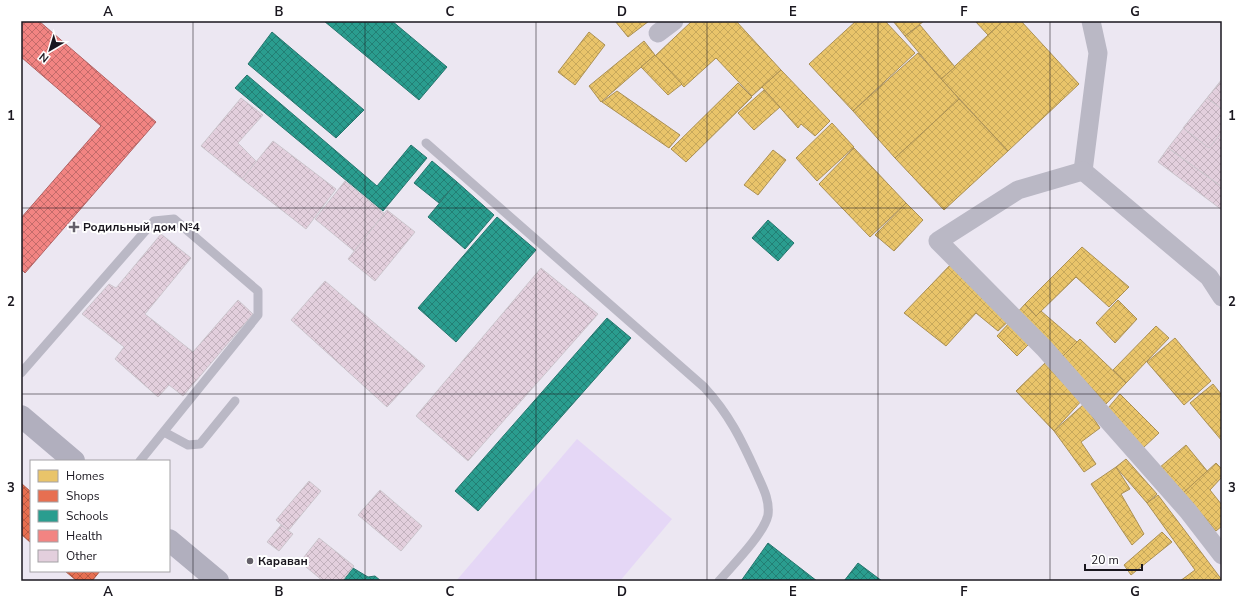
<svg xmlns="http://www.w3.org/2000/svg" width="1243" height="602" font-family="'Nunito Sans',sans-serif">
  <defs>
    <pattern id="homes-cross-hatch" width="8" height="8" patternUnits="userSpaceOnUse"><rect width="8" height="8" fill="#e9c46a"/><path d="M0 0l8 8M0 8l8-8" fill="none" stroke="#c7a85b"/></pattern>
    <pattern id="shops-cross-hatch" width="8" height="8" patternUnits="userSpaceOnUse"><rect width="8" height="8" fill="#e76f51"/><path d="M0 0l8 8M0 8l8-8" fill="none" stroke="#ba5a43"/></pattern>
    <pattern id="schools-cross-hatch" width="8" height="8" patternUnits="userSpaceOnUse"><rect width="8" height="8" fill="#2a9d8f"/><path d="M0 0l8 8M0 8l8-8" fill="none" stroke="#237f74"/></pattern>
    <pattern id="health-cross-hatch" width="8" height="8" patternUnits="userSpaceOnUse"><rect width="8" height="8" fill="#f28482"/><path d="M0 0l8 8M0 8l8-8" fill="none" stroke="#c36b6a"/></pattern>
    <pattern id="building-cross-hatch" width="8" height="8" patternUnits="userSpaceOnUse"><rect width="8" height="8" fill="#e3cfdd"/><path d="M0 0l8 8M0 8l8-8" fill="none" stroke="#c2b1bd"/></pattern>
  </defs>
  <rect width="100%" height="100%" fill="#ece7f2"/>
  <path fill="#e5d7f6" d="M577,439L672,519L620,581H456Z"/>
  <g fill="url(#homes-cross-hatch)" stroke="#ab9054">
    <path d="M615,21H649L628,37Z"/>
    <path d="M692,21H736L781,70L752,96L716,58L684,87L655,56Z"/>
    <path d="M856,21H885L915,53L853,111L809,64Z"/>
    <path d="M893,21H924L905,36Z"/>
    <path d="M975,21H1005L988,35Z"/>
    <path d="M1003,21H1021L1079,84L1008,151L941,79Z"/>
    <path d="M920,25L955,67L941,79L905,36Z"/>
    <path d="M589,32L605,45L575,85L558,72Z"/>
    <path d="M644,41L655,55L601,102L589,86Z"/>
    <path d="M918,53L960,100L895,158L853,111Z"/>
    <path d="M655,55L682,84L668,95L641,67Z"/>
    <path d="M781,70L830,121L815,136L801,124L798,128L762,87Z"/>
    <path d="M738,83L752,97L686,162L671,149Z"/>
    <path d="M764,90L780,107L754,130L738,113Z"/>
    <path d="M617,91L680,135L669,148L602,102Z"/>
    <path d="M959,99L1008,151L944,210L895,158Z"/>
    <path d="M832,123L854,147L817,181L796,158Z"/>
    <path d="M854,148L906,203L870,237L819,184Z"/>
    <path d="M773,150L786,160L758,195L744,185Z"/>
    <path d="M906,203L923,220L894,251L875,235Z"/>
    <path d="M1082,247L1129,287L1109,307L1076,277L1036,316L1025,304Z"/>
    <path d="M954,261L1012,318L998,331L976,313L946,346L904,313Z"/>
    <path d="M1118,300L1137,319L1115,343L1096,323Z"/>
    <path d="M1025,304L1036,316L1041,311L1077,342L1061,358L1016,314Z"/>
    <path d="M1011,321L1032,341L1017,356L997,336Z"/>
    <path d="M1156,326L1169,338L1126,383L1113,370Z"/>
    <path d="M1175,338L1211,381L1184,405L1147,362Z"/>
    <path d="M1080,339L1126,383L1106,404L1062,357Z"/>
    <path d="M1047,361L1084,398L1054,431L1016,391Z"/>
    <path d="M1213,384L1222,395V441L1190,403Z"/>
    <path d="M1120,394L1159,433L1143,448L1108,408Z"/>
    <path d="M1084,404L1100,428L1081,442L1096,464L1084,472L1054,431Z"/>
    <path d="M1186,445L1208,472L1182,494L1159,468Z"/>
    <path d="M1126,459L1157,494L1147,503L1116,467Z"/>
    <path d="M1216,463L1222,469V477L1210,490L1222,505V526L1216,531L1183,493Z"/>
    <path d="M1116,467L1130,489L1121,494L1144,534L1132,545L1091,484Z"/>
    <path d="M1158,495L1222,580V581H1180L1195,570L1147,503Z"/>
    <path d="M1162,532L1172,542L1131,575L1124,565Z"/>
  </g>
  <g fill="url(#shops-cross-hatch)" stroke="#aa5542">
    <path d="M21,483L31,492V543L21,534Z"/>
    <path d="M65,571H100L92,581H77Z"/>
  </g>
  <g fill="url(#schools-cross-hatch)" stroke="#25756d">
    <path d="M324,21H392L447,67L419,100Z"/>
    <path d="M272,32L364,110L336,138L248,64Z"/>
    <path d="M247,75L377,186L411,145L427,158L383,211L235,88Z"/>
    <path d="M432,161L457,182L439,203L414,183Z"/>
    <path d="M457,182L494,215L465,249L428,217Z"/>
    <path d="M497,217L536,250L456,342L418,308Z"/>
    <path d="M768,220L794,243L778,261L752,238Z"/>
    <path d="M607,318L631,338L478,511L455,491Z"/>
    <path d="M768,543L817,581H741Z"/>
    <path d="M858,563L882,581H844Z"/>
    <path d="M353,568L368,577L375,576L381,581H343Z"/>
  </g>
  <path fill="url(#health-cross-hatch)" stroke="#b16364" d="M21,21H39L156,122L25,273L21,269V218L101,126L21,57Z"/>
  <g fill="url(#building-cross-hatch)" stroke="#cbc5cc">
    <path d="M1222,79V187L1168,148Z"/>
    <path d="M1222,80V110L1207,98Z"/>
    <path d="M241,98L263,115L238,143L258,163L242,179L201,146Z"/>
    <path d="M1207,98L1222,109V132L1209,148L1183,128Z"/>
    <path d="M273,141L336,189L306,229L242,179Z"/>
    <path d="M1168,148L1222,187V210L1158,162Z"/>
    <path d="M345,181L385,214L354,251L315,219Z"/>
    <path d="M387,210L415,232L375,281L348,259Z"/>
    <path d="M161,234L191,258L145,314L193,352L238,300L253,314L183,396L169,385L158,397L115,359L124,347L82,314L109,284L116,288Z"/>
    <path d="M541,268L598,314L468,461L416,416Z"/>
    <path d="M325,281L425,366L387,407L291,320Z"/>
    <path d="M309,481L321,491L288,531L276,520Z"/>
    <path d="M380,490L422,526L401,551L358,515Z"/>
    <path d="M281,525L293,534L279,551L267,542Z"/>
    <path d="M319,538L354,566L342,581H323L300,562Z"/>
  </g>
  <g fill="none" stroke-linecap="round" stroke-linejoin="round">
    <g stroke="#bab8c5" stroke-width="9">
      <path d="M426,143L704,387C729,414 741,439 756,472C762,486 770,499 768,515C764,534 732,566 719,581"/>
      <path d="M21,373L154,221L174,219L258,291V315L140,461"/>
      <path d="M164,432L188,445L200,444L235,401"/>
    </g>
    <g stroke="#bab8c5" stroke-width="19">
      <path d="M1091,21L1098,53L1083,171L1209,277L1222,297"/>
      <path d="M658,33L674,21"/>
      <path d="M1083,171L1018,190L938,241L1044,348L1188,511L1222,555"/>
    </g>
    <g stroke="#b1afbe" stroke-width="22">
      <path d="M21,416L74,461"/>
      <path d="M169,540L218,581"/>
    </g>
  </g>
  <path fill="none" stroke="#1a171f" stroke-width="1" stroke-opacity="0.55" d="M193,21V581M365,21V581M536,21V581M707,21V581M878,21V581M1050,21V581M21,208H1222M21,394H1222"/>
  <g fill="#646069" stroke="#fff" stroke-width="1.5">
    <path d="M72 221h4v4h4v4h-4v4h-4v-4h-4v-4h4z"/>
    <circle cx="250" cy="561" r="4"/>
  </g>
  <g text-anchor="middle" stroke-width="4" stroke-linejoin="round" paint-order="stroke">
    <g font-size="12" font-weight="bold" fill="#1a171f" stroke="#fff" text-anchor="start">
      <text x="83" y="231">Родильный дом №4</text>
      <text x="258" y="565">Караван</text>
    </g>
  </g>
  <rect width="1243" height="602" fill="none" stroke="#ffffff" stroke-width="44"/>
  <rect x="30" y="460" width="140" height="112" fill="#ffffff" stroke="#a3a2a5"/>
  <rect x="38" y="470" width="20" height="12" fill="#e9c46a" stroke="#a3a2a5"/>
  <text x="66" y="480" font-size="12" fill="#1a171f">Homes</text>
  <rect x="38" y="490" width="20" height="12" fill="#e76f51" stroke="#a3a2a5"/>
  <text x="66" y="500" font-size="12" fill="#1a171f">Shops</text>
  <rect x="38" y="510" width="20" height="12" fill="#2a9d8f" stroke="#a3a2a5"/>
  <text x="66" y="520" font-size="12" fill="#1a171f">Schools</text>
  <rect x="38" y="530" width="20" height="12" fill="#f28482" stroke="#a3a2a5"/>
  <text x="66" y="540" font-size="12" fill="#1a171f">Health</text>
  <rect x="38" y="550" width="20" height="12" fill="#e3cfdd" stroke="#a3a2a5"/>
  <text x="66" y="560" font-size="12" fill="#1a171f">Other</text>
  <g transform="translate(50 50) rotate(218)" stroke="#ffffff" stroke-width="3" paint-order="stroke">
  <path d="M0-3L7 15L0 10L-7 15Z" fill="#1a171f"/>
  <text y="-6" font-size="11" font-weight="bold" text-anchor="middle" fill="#1a171f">N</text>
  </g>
  <path d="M1085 564v6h57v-6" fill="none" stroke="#1a171f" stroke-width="2"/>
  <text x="1091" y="564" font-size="12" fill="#1a171f" stroke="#ffffff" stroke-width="3" paint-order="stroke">20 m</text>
  <rect x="22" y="22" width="1199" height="558" fill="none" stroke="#1a171f" stroke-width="1.5"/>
  <g font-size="13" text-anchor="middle" font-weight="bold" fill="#1a171f">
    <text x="108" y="16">A</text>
    <text x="279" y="16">B</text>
    <text x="450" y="16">C</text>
    <text x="622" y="16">D</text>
    <text x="793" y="16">E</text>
    <text x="964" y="16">F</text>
    <text x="1135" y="16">G</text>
    <text x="11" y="120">1</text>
    <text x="1232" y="120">1</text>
    <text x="11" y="306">2</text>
    <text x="1232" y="306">2</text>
    <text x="11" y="492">3</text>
    <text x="1232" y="492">3</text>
    <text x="108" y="596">A</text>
    <text x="279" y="596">B</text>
    <text x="450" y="596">C</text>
    <text x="622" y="596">D</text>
    <text x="793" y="596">E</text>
    <text x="964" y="596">F</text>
    <text x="1135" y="596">G</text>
  </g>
</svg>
